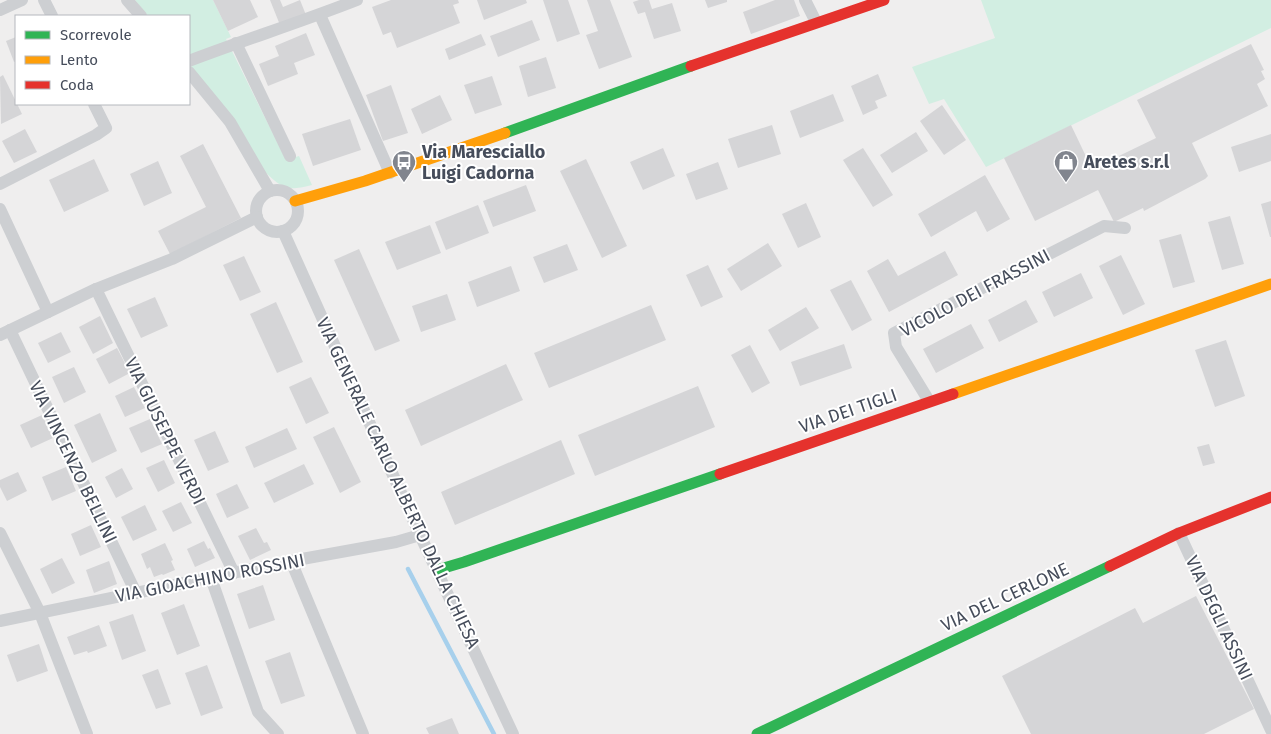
<svg xmlns="http://www.w3.org/2000/svg" width="1271" height="734" font-family="'Fira Sans',sans-serif">
  <rect width="100%" height="100%" fill="#efeeee"/>
  <g fill="#d2eee2">
    <path d="M135,0H213L231,37L226,39L286,160L299,156L312,185C287,191 284,190 265,172L189,65V16H148Z"/>
    <path d="M981,0H1271V28L986,167L944,99L929,104L912,67L995,38Z"/>
  </g>
  <g fill="none" stroke-linecap="round" stroke-linejoin="round">
    <path stroke="#a7d0ec" stroke-width="4.5" d="M408,569L494,734"/>
  </g>
  <g fill="#d5d5d7">
    <path d="M213,0H250L258,17L228,31Z"/>
    <path d="M270,0H280L283,7L300,0L306,15L280,25Z"/>
    <path d="M391,0H458L459,3L453,5L460,23L397,48L391,32L383,35L372,7Z"/>
    <path d="M477,0H526L527,3L484,20Z"/>
    <path d="M543,0H568L580,34L557,42Z"/>
    <path d="M587,0H610L632,57L599,69L586,35L598,31Z"/>
    <path d="M639,0H649L652,9L672,3L681,31L654,39L645,12L638,14L633,2Z"/>
    <path d="M705,0H727V2L708,8Z"/>
    <path d="M775,0H794L800,16L751,34L743,12Z"/>
    <path d="M532,20L540,40L498,57L490,36Z"/>
    <path d="M306,33L315,55L294,63L298,74L268,86L259,64L279,56L275,46Z"/>
    <path d="M481,34L486,45L449,60L445,49Z"/>
    <path d="M16,37V61L14,62L6,41Z"/>
    <path d="M1251,44L1264,70L1261,71L1265,79L1257,84L1268,106L1192,143L1208,176L1205,179L1144,211L1143,208L1114,222L1098,190L1035,221L1004,158L1071,125L1092,169L1156,138L1137,100Z"/>
    <path d="M546,57L556,88L528,97L519,66Z"/>
    <path d="M878,74L887,96L875,101L878,108L863,115L851,86Z"/>
    <path d="M3,75L22,114L1,124L0,77Z"/>
    <path d="M492,76L502,105L475,114L464,85Z"/>
    <path d="M391,85L408,133L383,141L366,95Z"/>
    <path d="M833,94L844,121L800,138L790,111Z"/>
    <path d="M440,95L452,120L422,134L411,109Z"/>
    <path d="M942,105L966,140L944,155L920,121Z"/>
    <path d="M350,119L361,150L313,166L302,134Z"/>
    <path d="M772,125L781,154L738,168L728,139Z"/>
    <path d="M25,129L37,152L14,163L2,141Z"/>
    <path d="M916,132L928,151L892,173L880,155Z"/>
    <path d="M1271,134V161L1239,172L1231,147Z"/>
    <path d="M203,144L241,218L170,254L158,231L206,207L180,156Z"/>
    <path d="M663,148L675,176L643,190L630,162Z"/>
    <path d="M863,148L893,195L873,207L843,160Z"/>
    <path d="M94,159L109,191L64,212L49,180Z"/>
    <path d="M586,159L627,246L602,258L560,171Z"/>
    <path d="M158,161L172,193L144,206L130,174Z"/>
    <path d="M718,162L728,189L696,200L686,174Z"/>
    <path d="M985,175L1010,219L987,232L976,211L931,237L918,214Z"/>
    <path d="M526,185L536,211L493,227L483,201Z"/>
    <path d="M1271,201V237H1270L1261,204Z"/>
    <path d="M806,203L821,237L798,248L782,214Z"/>
    <path d="M478,205L489,233L446,250L435,222Z"/>
    <path d="M1230,216L1244,264L1222,270L1208,222Z"/>
    <path d="M430,225L441,253L397,270L385,242Z"/>
    <path d="M1181,234L1195,282L1173,288L1159,240Z"/>
    <path d="M768,243L782,266L741,291L727,269Z"/>
    <path d="M567,244L578,270L544,283L533,257Z"/>
    <path d="M359,249L400,341L375,351L334,260Z"/>
    <path d="M945,251L958,275L889,312L867,271L888,259L898,276Z"/>
    <path d="M1121,255L1145,304L1123,315L1099,266Z"/>
    <path d="M244,256L261,292L240,301L223,265Z"/>
    <path d="M708,265L723,297L701,307L686,275Z"/>
    <path d="M511,266L520,291L477,307L468,282Z"/>
    <path d="M1081,273L1093,298L1054,317L1042,292Z"/>
    <path d="M851,280L872,320L852,331L830,290Z"/>
    <path d="M447,294L456,320L421,332L412,306Z"/>
    <path d="M155,297L168,326L141,338L127,309Z"/>
    <path d="M1026,300L1038,322L999,342L988,320Z"/>
    <path d="M276,302L303,362L277,373L250,314Z"/>
    <path d="M651,305L666,340L549,388L534,353Z"/>
    <path d="M806,307L819,328L780,351L768,330Z"/>
    <path d="M100,316L113,343L93,354L79,327Z"/>
    <path d="M971,324L984,348L936,373L923,349Z"/>
    <path d="M61,332L71,352L48,363L38,343Z"/>
    <path d="M1226,340L1245,396L1215,407L1195,350Z"/>
    <path d="M844,344L852,368L800,386L791,362Z"/>
    <path d="M750,345L770,383L752,393L731,355Z"/>
    <path d="M117,348L130,373L109,384L96,359Z"/>
    <path d="M506,364L523,400L421,446L405,410Z"/>
    <path d="M74,367L86,392L64,403L52,377Z"/>
    <path d="M311,377L329,413L306,424L289,387Z"/>
    <path d="M698,386L715,427L595,476L578,435Z"/>
    <path d="M134,387L145,408L125,417L115,396Z"/>
    <path d="M100,413L117,451L92,463L74,425Z"/>
    <path d="M42,415L53,438L31,448L20,425Z"/>
    <path d="M150,419L162,444L141,453L129,428Z"/>
    <path d="M334,427L361,482L340,493L313,437Z"/>
    <path d="M287,428L297,449L254,468L245,447Z"/>
    <path d="M215,431L229,462L208,471L194,440Z"/>
    <path d="M561,440L575,474L455,525L441,492Z"/>
    <path d="M1209,444L1215,463L1203,466L1197,447Z"/>
    <path d="M164,460L175,483L158,492L146,468Z"/>
    <path d="M304,464L314,484L274,503L264,483Z"/>
    <path d="M66,467L76,491L52,501L42,477Z"/>
    <path d="M122,468L133,489L116,498L105,477Z"/>
    <path d="M18,472L27,491L7,501L0,487V480Z"/>
    <path d="M237,484L249,508L227,518L216,494Z"/>
    <path d="M181,502L192,523L173,532L162,511Z"/>
    <path d="M145,505L157,530L133,541L121,517Z"/>
    <path d="M91,525L101,547L80,556L71,534Z"/>
    <path d="M256,528L264,543L267,542L271,550L250,560L238,536Z"/>
    <path d="M204,541L208,549L210,548L215,558L195,567L187,549Z"/>
    <path d="M165,543L173,560L171,561L175,570L163,575L162,574L154,577L150,567L147,569L141,554Z"/>
    <path d="M62,558L75,583L52,594L40,569Z"/>
    <path d="M109,561L117,584L94,593L86,570Z"/>
    <path d="M263,585L275,620L249,629L237,594Z"/>
    <path d="M1196,596L1254,709L1204,734H1031L1002,676L1135,608L1143,623Z"/>
    <path d="M184,604L200,646L177,655L161,613Z"/>
    <path d="M133,614L146,651L122,660L109,622Z"/>
    <path d="M99,625L107,646L88,653L87,651L74,655L67,637Z"/>
    <path d="M39,644L48,671L17,682L7,655Z"/>
    <path d="M290,652L305,696L281,704L265,661Z"/>
    <path d="M207,665L223,708L201,716L185,673Z"/>
    <path d="M158,669L171,704L156,709L142,675Z"/>
    <path d="M452,718L459,734H429L426,728Z"/>
  </g>
  <g fill="none" stroke-linecap="round" stroke-linejoin="round">
    <g stroke="#cdcfd2" stroke-width="12">
      <path d="M44,0L52,16"/>
      <path d="M127,0L141,16"/>
      <path d="M805,0L816,22"/>
      <path d="M0,10L22,0"/>
      <path d="M320,15L390,173"/>
      <path d="M236,43L290,156"/>
      <path d="M189,61C244,40 301,22 357,0"/>
      <path d="M189,72L230,122L270,191"/>
      <path d="M0,184L96,135L106,128L94,104"/>
      <circle cx="277" cy="211" r="21"/>
      <path d="M0,209L48,312"/>
      <path d="M283,231L420,535L513,734"/>
      <path d="M96,289L234,573"/>
      <path d="M10,330L136,593"/>
      <path d="M0,335L96,289L172,259L257,217"/>
      <path d="M929,401L896,347L894,333L1104,226L1125,228"/>
      <path d="M0,533L40,613L87,734"/>
      <path d="M1179,533L1271,730"/>
      <path d="M291,561L363,734"/>
      <path d="M211,578L258,712L278,734"/>
      <path d="M0,621L291,561L396,542L420,535"/>
    </g>
    <g stroke="#30b455" stroke-width="11">
      <path d="M505,133L691,66"/>
      <path d="M437,570L464,562L720,474"/>
      <path d="M757,734L1110,566"/>
    </g>
    <g stroke="#ff9f0a" stroke-width="11">
      <path d="M295,201L365,181L505,133"/>
      <path d="M953,394L1271,284"/>
    </g>
    <g stroke="#e5322d" stroke-width="11">
      <path d="M691,66L884,0"/>
      <path d="M720,474L953,394"/>
      <path d="M1110,566L1179,533L1271,497"/>
    </g>
  </g>
  <defs>
    <g id="bus-pin" transform="scale(1.25)"><path d="M0 17L-7.5 6A9.5 9.5 0 1 1 7.5 6Z" fill="#81858e" stroke="#fff"/><path d="M-5-6H5V4H4V6H2V4H-2V6H-4V4H-5ZM-3.5-4V0h7V-4ZM-3.5 1.2v1.5H-2V1.2ZM2 1.2v1.5H3.5V1.2Z" fill="#fff"/></g>
    <g id="shop-pin" transform="scale(1.25)"><path d="M0 17L-7.5 6A9.5 9.5 0 1 1 7.5 6Z" fill="#81858e" stroke="#fff"/><path d="M-5-2.5h2.3a2.7 3.5 0 0 1 5.4 0H5L5.5 6h-11ZM-1.5-2.5h3a1.5 2.3 0 0 0-3 0Z" fill="#fff"/></g>
  </defs>
  <g fill-rule="evenodd">
    <use href="#bus-pin" x="404" y="162"/>
    <use href="#shop-pin" x="1066" y="162"/>
  </g>
  <g text-anchor="middle" stroke-width="4" stroke-linejoin="round" paint-order="stroke">
    <g font-size="18" font-weight="bold" fill="#464d5b" stroke="#fff" text-anchor="start">
      <text x="422" y="158">Via Maresciallo<tspan x="422" dy="21">Luigi Cadorna</tspan></text>
      <text x="1084" y="168">Aretes s.r.l</text>
    </g>
    <g font-size="18" fill="#464d5b" stroke="#fff">
      <text transform="translate(975 293) rotate(-28)" y="6">VICOLO DEI FRASSINI</text>
      <text transform="translate(848 411) rotate(-19)" y="6">VIA DEI TIGLI</text>
      <text transform="translate(165 431) rotate(64)" y="6">VIA GIUSEPPE VERDI</text>
      <text transform="translate(73 462) rotate(64)" y="6">VIA VINCENZO BELLINI</text>
      <text transform="translate(398 483) rotate(65)" y="6">VIA GENERALE CARLO ALBERTO DALLA CHIESA</text>
      <text transform="translate(210 578) rotate(-11)" y="6">VIA GIOACHINO ROSSINI</text>
      <text transform="translate(1005 597) rotate(-25)" y="6">VIA DEL CERLONE</text>
      <text transform="translate(1219 618) rotate(65)" y="6">VIA DEGLI ASSINI</text>
    </g>
  </g>
  <rect x="15" y="15" width="175" height="90" fill="#ffffff" stroke="#b5b8bd"/>
  <rect x="25" y="31" width="25" height="8" fill="#30b455" stroke="#b5b8bd"/>
  <text x="60" y="40" font-size="15" fill="#464d5b">Scorrevole</text>
  <rect x="25" y="56" width="25" height="8" fill="#ff9f0a" stroke="#b5b8bd"/>
  <text x="60" y="65" font-size="15" fill="#464d5b">Lento</text>
  <rect x="25" y="81" width="25" height="8" fill="#e5322d" stroke="#b5b8bd"/>
  <text x="60" y="90" font-size="15" fill="#464d5b">Coda</text>
</svg>
